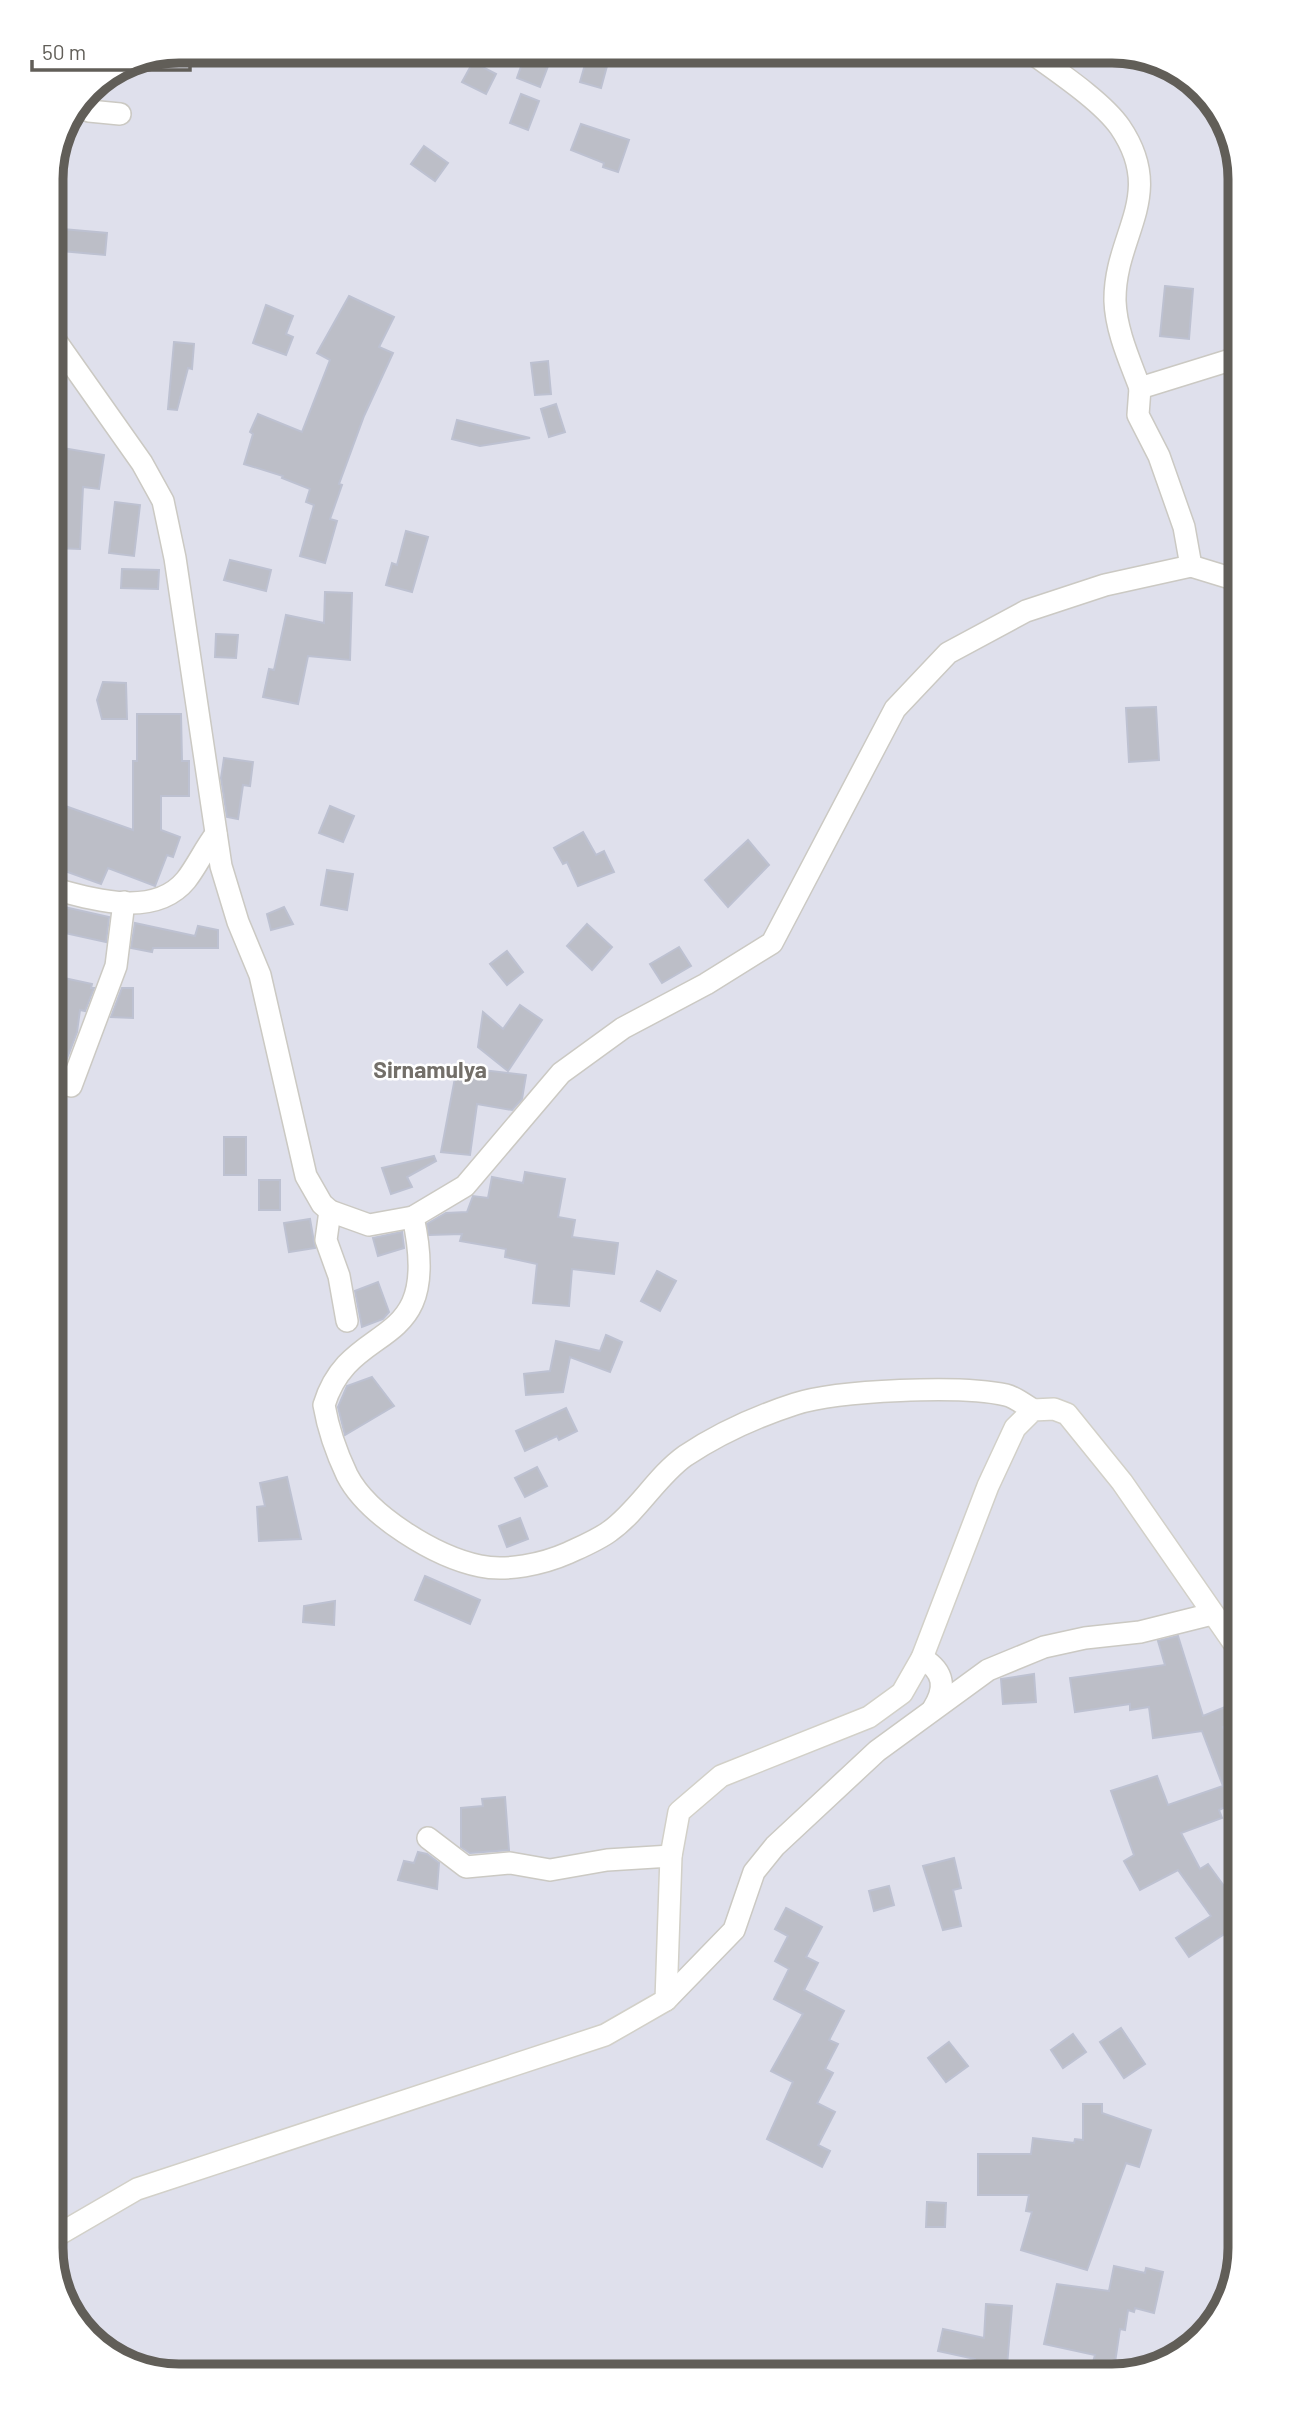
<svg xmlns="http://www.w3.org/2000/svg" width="1291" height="2427" font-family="Barlow,sans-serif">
  <rect width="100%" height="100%" fill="#dfe0ec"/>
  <g fill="#bcbec7" stroke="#bdc1d1" stroke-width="2">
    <path d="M524,58L548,66L540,87L517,78Z"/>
    <path d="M586,61L607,66L601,88L580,82Z"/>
    <path d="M473,62L496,74L486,94L462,82Z"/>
    <path d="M521,94L539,101L528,130L510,123Z"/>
    <path d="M581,124L629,140L618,172L603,167L604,163L571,150Z"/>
    <path d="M424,146L448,163L435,181L411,164Z"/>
    <path d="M51,228L107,233L105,255L51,250Z"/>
    <path d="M1165,286L1193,289L1189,339L1160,336Z"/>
    <path d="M349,296L394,317L379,347L393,353L364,416L339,484L342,485L330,519L337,521L325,563L300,556L314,505L306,502L310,489L282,478L283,476L244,464L253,434L250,432L258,414L302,432L330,360L317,353Z"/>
    <path d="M266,305L293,316L286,334L293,337L286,355L253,343Z"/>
    <path d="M174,342L194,344L192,369L188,368L177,410L168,409Z"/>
    <path d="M548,361L551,394L535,395L531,363Z"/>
    <path d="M556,404L565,432L549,437L541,409Z"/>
    <path d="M457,420L530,438L480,446L452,439Z"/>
    <path d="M51,446L104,455L99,489L83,487L80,549L55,548L56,512L66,466L51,465Z"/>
    <path d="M115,502L140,505L134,556L109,553Z"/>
    <path d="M406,531L428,537L412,592L386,585L392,563L397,565Z"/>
    <path d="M230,560L271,570L266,591L224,580Z"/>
    <path d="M122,569L159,570L158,589L121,588Z"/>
    <path d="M325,592L352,593L350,660L308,656L298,704L263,697L269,669L274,670L286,615L324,623Z"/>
    <path d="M216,634L238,635L236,658L215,657Z"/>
    <path d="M103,682L126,683L127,719H102L97,700Z"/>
    <path d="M1156,707L1159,760L1129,762L1126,708Z"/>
    <path d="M137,714H181L182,761H189V796H161V830L180,837L173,857L167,855L155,886L108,868L101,884L51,866V801L133,830V761H137Z"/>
    <path d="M224,758L253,762L250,786L243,785L238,819L227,817L221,778Z"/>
    <path d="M330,806L354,816L343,842L319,833Z"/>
    <path d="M583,832L596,855L604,851L614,872L578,886L567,862L563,864L554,848Z"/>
    <path d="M748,840L769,865L728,907L705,880Z"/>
    <path d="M327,870L353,874L347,910L321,905Z"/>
    <path d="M51,904L109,917L106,942L51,930Z"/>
    <path d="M284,907L293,924L271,930L267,914Z"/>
    <path d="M135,923L195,936L198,926L218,930V948H153L152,952L131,948Z"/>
    <path d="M587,924L612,947L592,970L567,946Z"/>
    <path d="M679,947L691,966L662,983L650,964Z"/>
    <path d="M507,951L523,972L507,985L490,964Z"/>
    <path d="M64,978L92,984L91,988H94L85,1011L80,1010L77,1032L66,1061L51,1062V1028Z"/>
    <path d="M122,988H133V1018L111,1017Z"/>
    <path d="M520,1005L542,1020L508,1071L478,1047L483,1012L503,1029Z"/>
    <path d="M457,1067L526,1075L522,1099L512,1110L477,1104L470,1155L441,1152Z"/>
    <rect x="224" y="1137" width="22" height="38"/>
    <path d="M434,1156L436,1161L407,1177L412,1187L391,1194L382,1168Z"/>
    <path d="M525,1172L565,1179L558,1217L575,1220L572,1237L618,1243L614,1274L572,1269L569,1306L533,1303L537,1264L505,1257L506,1249L460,1241L462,1234L429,1235L427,1224L446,1213L467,1212L473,1196L488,1198L492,1177L523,1183Z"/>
    <rect x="259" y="1180" width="21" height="30"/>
    <path d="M310,1219L315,1248L289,1252L284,1223Z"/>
    <path d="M402,1232L404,1248L378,1256L373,1238Z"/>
    <path d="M657,1271L676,1281L660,1311L641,1301Z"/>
    <path d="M378,1282L389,1312L383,1319L362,1327L355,1291Z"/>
    <path d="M606,1335L622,1342L610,1372L570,1357L563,1392L526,1395L524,1374L550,1371L556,1341L600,1351Z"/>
    <path d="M372,1377L394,1406L345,1435L338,1407L347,1386Z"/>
    <path d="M566,1408L577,1431L559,1440L557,1436L525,1451L516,1431Z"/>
    <path d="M537,1467L547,1486L525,1497L515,1478Z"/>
    <path d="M287,1477L301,1539L259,1541L257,1507L265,1506L260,1483Z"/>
    <path d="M520,1518L528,1539L507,1547L499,1526Z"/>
    <path d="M425,1576L480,1600L470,1624L415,1600Z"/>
    <path d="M335,1601L334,1625L303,1622L304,1606Z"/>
    <path d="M1178,1636L1203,1716L1240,1701V1721L1223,1727L1240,1766V1825L1231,1804L1219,1810L1222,1818L1181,1833L1200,1869L1208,1864L1240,1908V1924L1189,1957L1176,1938L1211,1916L1178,1870L1140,1890L1124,1861L1134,1855L1111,1791L1157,1776L1168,1805L1223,1786L1202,1731L1153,1738L1149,1707L1130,1710V1704L1075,1712L1070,1678L1165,1665L1158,1641Z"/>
    <path d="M1034,1674L1036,1702L1003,1704L1001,1679Z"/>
    <path d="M505,1797L509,1850L470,1853L461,1847V1808L483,1806L482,1799Z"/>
    <path d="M418,1852L427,1854L439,1863L437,1889L398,1880L404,1861L414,1863Z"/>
    <path d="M954,1858L961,1888L953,1890L961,1926L943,1930L923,1866Z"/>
    <path d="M889,1886L894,1905L874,1911L869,1891Z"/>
    <path d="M786,1908L822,1927L806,1957L818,1963L804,1990L844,2011L829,2040L838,2044L825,2069L833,2073L817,2103L835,2112L818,2145L830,2151L822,2167L767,2139L793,2082L771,2071L803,2014L774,1999L789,1969L775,1961L788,1936L775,1929Z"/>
    <path d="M1121,2028L1145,2064L1124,2078L1100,2042Z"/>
    <path d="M1073,2034L1086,2052L1063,2068L1051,2050Z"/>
    <path d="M949,2042L968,2066L946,2082L928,2058Z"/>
    <path d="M1083,2104H1102V2113L1151,2130L1139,2167L1126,2163L1087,2270L1021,2250L1032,2212L1026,2211L1029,2195H978V2154H1031L1033,2138L1074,2143L1075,2139L1083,2140Z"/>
    <path d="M927,2202L946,2203L945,2227H926Z"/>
    <path d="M1114,2266L1145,2273L1146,2268L1163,2272L1154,2313L1135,2308L1134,2312L1128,2310L1125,2330L1120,2329L1113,2376H1089L1095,2355L1044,2344L1057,2284L1109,2291Z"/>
    <path d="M986,2304L1012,2306L1007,2366L975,2364V2359L938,2351L943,2329L984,2338Z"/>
  </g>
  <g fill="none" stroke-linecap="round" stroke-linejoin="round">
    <g stroke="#cbc9c3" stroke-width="24">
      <g id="minor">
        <path d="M1029,51C1055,70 1102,101 1120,127C1167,196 1114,234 1115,301C1116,331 1130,361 1140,388"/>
        <path d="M80,107L89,111L120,114"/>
        <path d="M51,334L142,463L163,501L175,558L221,866L238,922L260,975L306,1176L322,1204L330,1211L369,1225L413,1217L465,1186L561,1073L623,1028L706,984L772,943L895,709L948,653L1026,611L1105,585L1191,566L1184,527L1159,456L1138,415L1140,388L1240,357"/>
        <path d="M1191,566L1240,581"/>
        <path d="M51,888C92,899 154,919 186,880C197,866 205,848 216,834"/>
        <path d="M71,1086L116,966L124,902"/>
        <path d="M330,1211L326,1240L339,1276L347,1321"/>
        <path d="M413,1217C444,1357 351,1316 324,1405C328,1428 337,1454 347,1475C368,1516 436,1557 480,1566C506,1572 543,1564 568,1553C581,1547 598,1540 610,1531C638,1511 657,1476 685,1456C718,1434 758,1416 795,1404C838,1390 962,1385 1006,1395C1015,1397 1025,1405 1033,1410"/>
        <path d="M922,1658C945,1672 946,1688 933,1709"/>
        <path d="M428,1838L466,1867L510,1863L550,1870L607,1860L671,1856"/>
        <path d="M666,2000L734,1930L754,1872L775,1846L877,1751L988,1670L1044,1647L1085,1638L1140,1632L1212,1614"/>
      </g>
    </g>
    <g stroke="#d2d0c8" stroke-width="24">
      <path id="secondary" d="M51,2239L137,2189L605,2035L666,2000L671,1856L679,1812L721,1776L869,1717L902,1693L922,1658L988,1486L1015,1428L1033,1410L1054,1409L1067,1414L1122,1482L1240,1652"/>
    </g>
    <use href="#minor" stroke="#fff" stroke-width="21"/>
    <use href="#secondary" stroke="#fff" stroke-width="21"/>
  </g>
  <g text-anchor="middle" stroke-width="5" stroke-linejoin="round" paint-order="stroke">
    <g font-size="23" font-weight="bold" fill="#736f69" stroke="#fff">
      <text x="430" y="1078">Sirnamulya</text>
    </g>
  </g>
  <path d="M0 0H1291V2427H0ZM179 63H1112A116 116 0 0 1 1228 179V2248A116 116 0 0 1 1112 2364H179A116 116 0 0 1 63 2248V179A116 116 0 0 1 179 63Z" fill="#fff" fill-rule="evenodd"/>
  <path fill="none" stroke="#615e58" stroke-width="9" d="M179 63H1112A116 116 0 0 1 1228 179V2248A116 116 0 0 1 1112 2364H179A116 116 0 0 1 63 2248V179A116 116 0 0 1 179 63Z"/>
  <path d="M32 60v10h158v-10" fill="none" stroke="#615e58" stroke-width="3.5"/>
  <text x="42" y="60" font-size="21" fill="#615e58" stroke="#ffffff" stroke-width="5" paint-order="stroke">50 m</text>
</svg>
